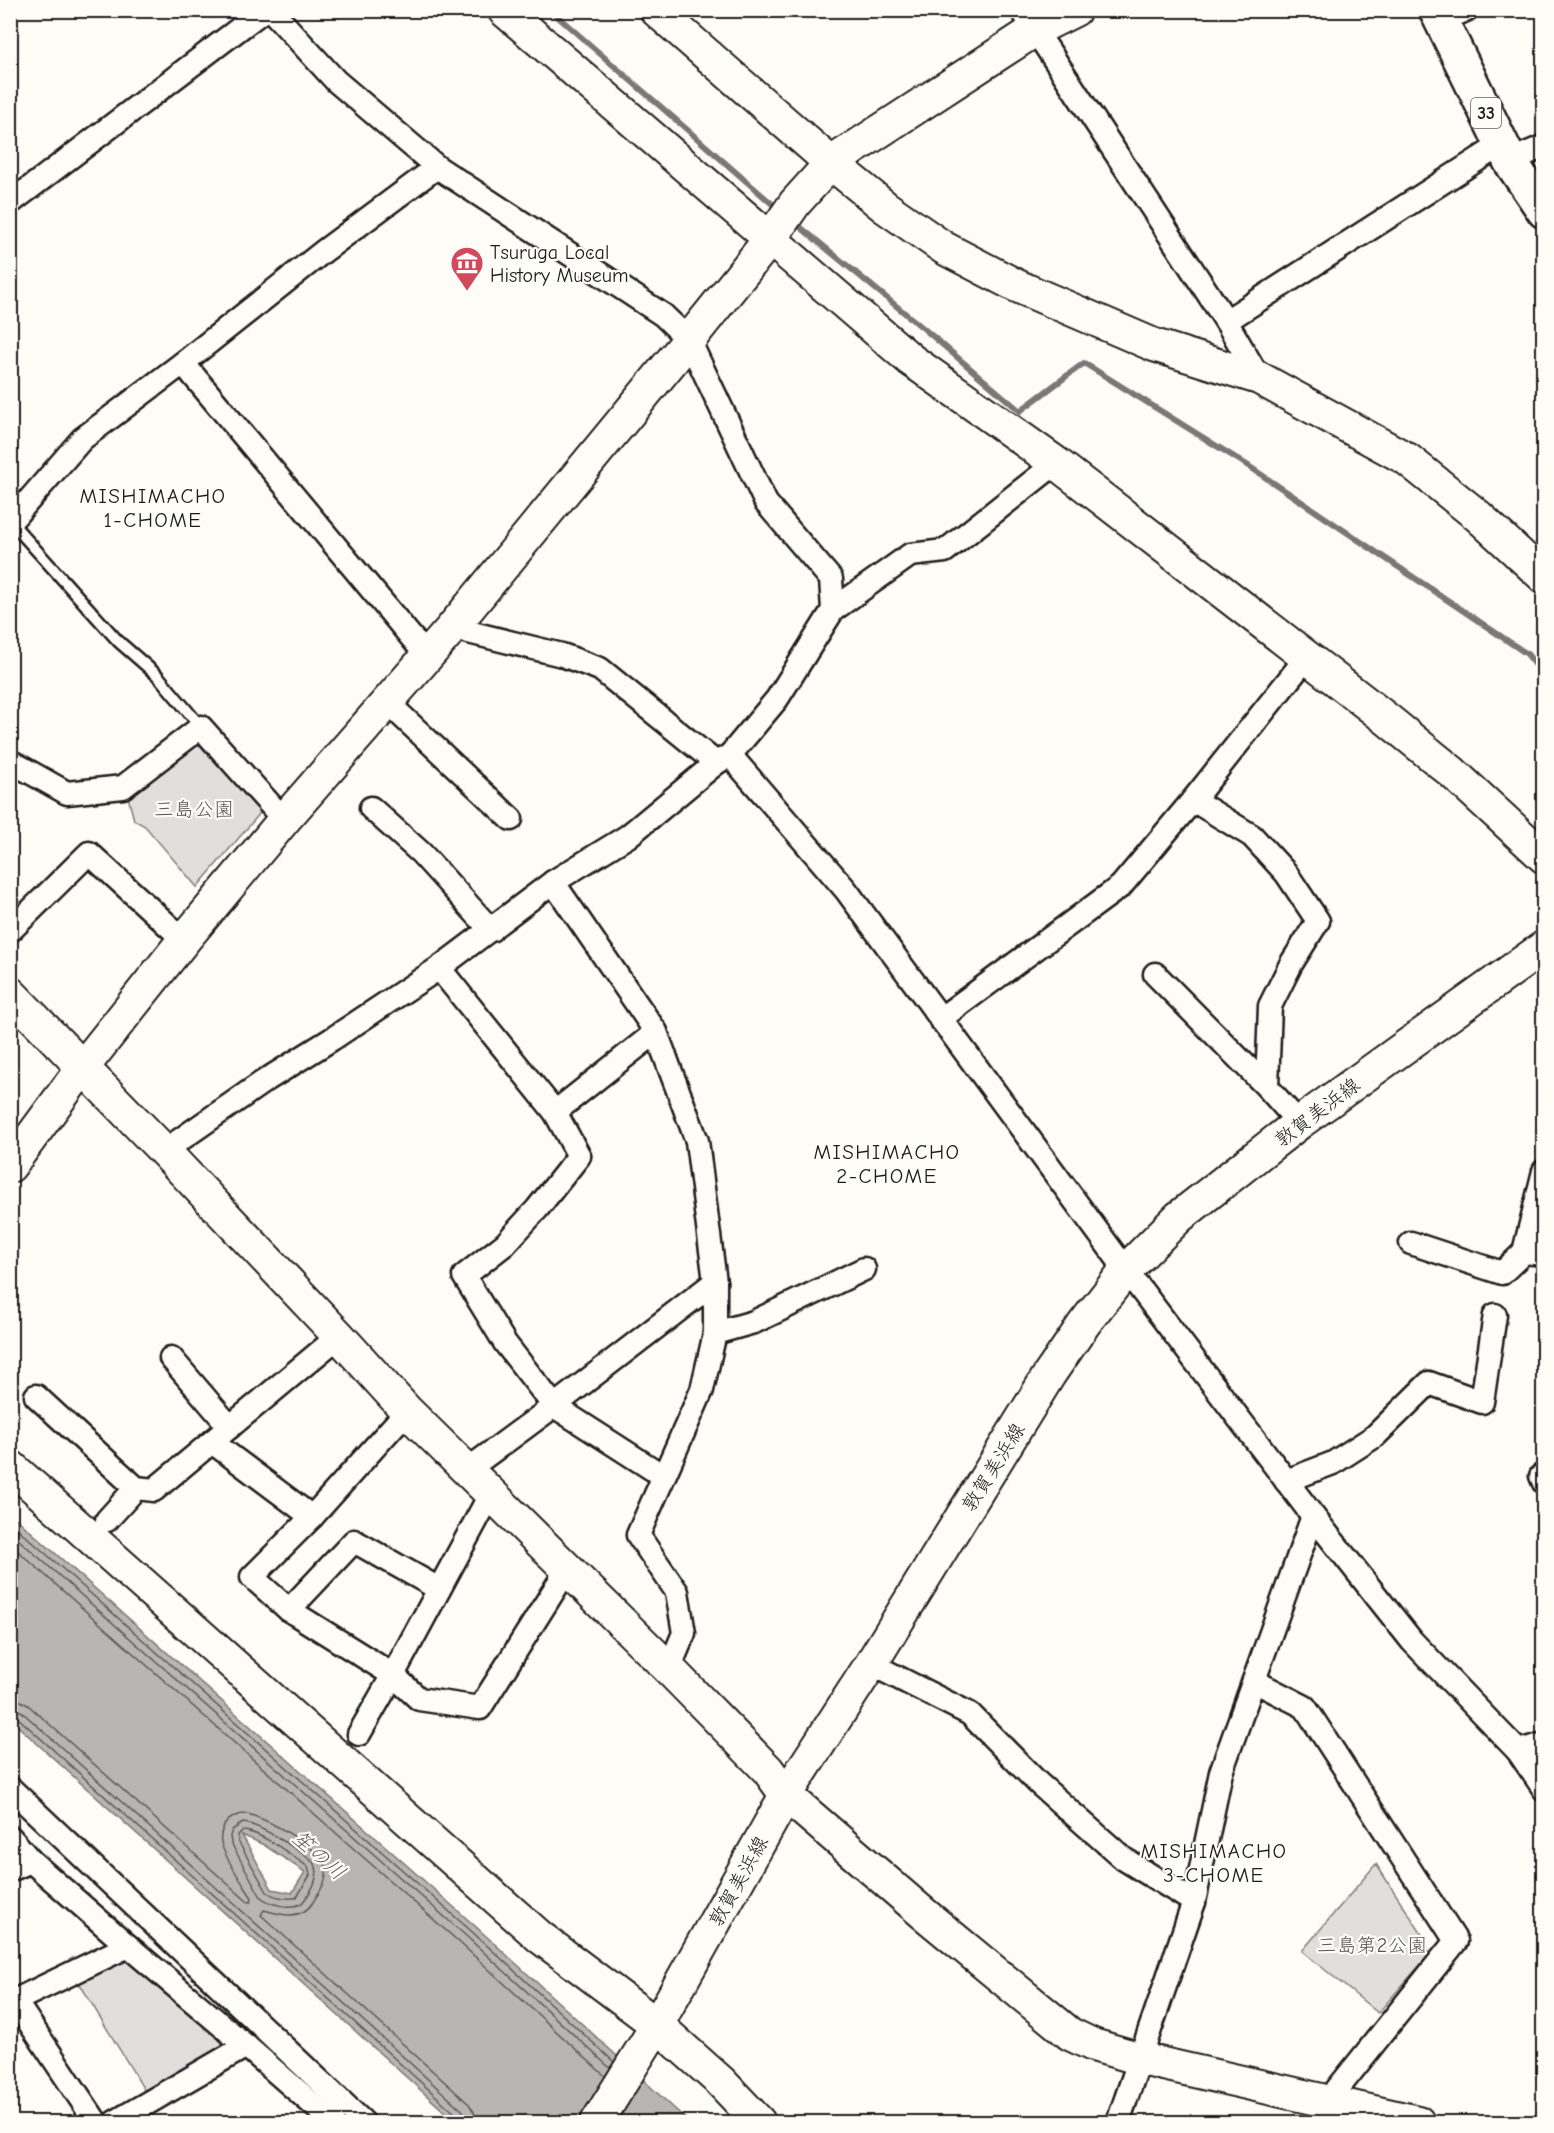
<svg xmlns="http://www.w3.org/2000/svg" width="1554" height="2133" font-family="'Comic Neue','Klee One',sans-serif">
  <rect width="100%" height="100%" fill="#fdfcf7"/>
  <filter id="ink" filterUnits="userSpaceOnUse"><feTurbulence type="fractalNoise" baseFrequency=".0167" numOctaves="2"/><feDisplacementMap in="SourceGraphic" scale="12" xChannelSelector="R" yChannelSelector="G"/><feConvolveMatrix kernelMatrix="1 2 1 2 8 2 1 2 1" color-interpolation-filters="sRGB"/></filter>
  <g filter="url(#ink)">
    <g fill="#e0dfdb" stroke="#7e7e7c" stroke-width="1.5">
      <path d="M196,741L261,812L197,887L145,826L134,820L127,793Z"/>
      <path d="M1376,1864L1427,1942L1428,1956L1378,2013L1302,1951Z"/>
      <path d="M129,1956L223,2036L221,2047L146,2093L78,1981Z"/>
    </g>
    <path fill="#b7b6b2" stroke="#797876" stroke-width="1.5" fill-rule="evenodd" d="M11,1514L474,1925L689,2122H456L11,1720ZM242,1835L264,1845L305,1872L292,1893L272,1889Z"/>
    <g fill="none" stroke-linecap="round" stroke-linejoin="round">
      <g stroke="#5a5a58" stroke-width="1.5">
        <path d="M10,1522L470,1930L614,2062"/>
        <path d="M10,1532L465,1935L610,2068"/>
        <path d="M10,1544L459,1942L605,2076"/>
        <path d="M10,1699L21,1701L28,1705L248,1902H251L252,1898C244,1885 223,1856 221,1842C220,1836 222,1829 225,1824C230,1818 237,1814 245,1814C261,1814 320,1849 325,1864C330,1878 320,1891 313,1902C302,1921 281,1915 264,1910L261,1915L469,2104L474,2112L476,2122"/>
        <path d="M10,1708L21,1711L462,2110L466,2115L467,2122"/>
        <path d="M10,1716L17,1717L457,2115L459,2122"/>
        <path d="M243,1823C260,1824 302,1852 315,1864C321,1877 310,1894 301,1904C290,1909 270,1905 261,1897L231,1843L230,1836L232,1830Z"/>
        <path d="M242,1831C259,1830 294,1857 308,1867L310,1875L297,1897C289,1900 274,1897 267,1892L238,1841V1835Z"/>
      </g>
      <g stroke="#797876" stroke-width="6">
        <path d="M550,10L778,209"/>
        <path d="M793,221L923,328L1020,411L1084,363L1247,465L1471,616L1527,654L1544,675"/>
      </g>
      <g stroke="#1c1c1c" stroke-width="15">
        <path id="lane" d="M11,522L118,641L158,676L201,727"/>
      </g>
      <g stroke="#1c1c1c" stroke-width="27">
        <g id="street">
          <path d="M1022,10L1226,321L1259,378"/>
          <path d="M1441,21L1466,10"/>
          <path d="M1510,161L1544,146"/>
          <path d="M10,203L264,10"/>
          <path d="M1226,321L1502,144"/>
          <path d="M183,363L427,656"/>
          <path d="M10,522L82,439L183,363L324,251L437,167"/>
          <path d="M833,610L910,555L945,551L1056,463"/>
          <path d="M452,628L562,655L600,669L716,763"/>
          <path d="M387,702L511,819"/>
          <path d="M730,755L846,890L1126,1270L1313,1516L1412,1641L1518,1751L1544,1789"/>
          <path d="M10,761L67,793L123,787L201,727L284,820"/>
          <path d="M1193,800L1252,836L1286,873L1318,921L1291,964L1270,1006L1267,1087L1299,1123"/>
          <path d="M371,808L421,853L491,930"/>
          <path d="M10,931L89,853L184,940"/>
          <path d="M439,968L555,1112L656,1032"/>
          <path d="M1155,974L1267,1087"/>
          <path d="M940,1019L1121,886L1193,800L1307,657"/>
          <path d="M555,1112L579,1156L537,1209L505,1244L464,1276L505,1343L554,1406L663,1476"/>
          <path d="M164,1151L263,1082L332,1039L439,968L553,882L628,836L716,763L730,755L777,699L833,610L831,579L766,503L689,340L663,315L437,167L336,81L271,10"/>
          <path d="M1544,1171L1524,1252L1544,1254"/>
          <path d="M1411,1243L1502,1273L1524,1252"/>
          <path d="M715,1333L754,1322L864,1269"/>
          <path d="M171,1358L230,1427"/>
          <path d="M36,1396L136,1488L154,1490L339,1336"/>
          <path d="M407,1411L312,1517L252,1577L289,1610L393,1675L491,1493"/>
          <path d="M212,1442L312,1517"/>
          <path d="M467,1470L554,1406L715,1282L697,1141L656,1032L553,882"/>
          <path d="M1541,1476L1544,1483"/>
          <path d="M1286,1481L1333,1463L1375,1436L1429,1383L1482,1402L1495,1315"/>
          <path d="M107,1520L136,1488"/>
          <path d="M289,1610L354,1541L439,1589"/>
          <path d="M871,1664L970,1714L1038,1783L1124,1859L1194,1902"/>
          <path d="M669,1669L684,1633L677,1592L638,1535L702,1390L715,1333V1282"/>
          <path d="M1254,1681L1305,1707L1456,1941L1327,2102"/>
          <path d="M359,1734L393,1675L419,1699L480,1708L568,1568"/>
          <path d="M1518,1751L1544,1744"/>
          <path d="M10,1788L363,2122"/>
          <path d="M10,1837L31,1861L128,1946L246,2046L115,2122"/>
          <path d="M10,1870L31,1861"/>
          <path d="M15,2001L96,2122"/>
          <path d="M10,2003L128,1946"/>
          <path d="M246,2046L333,2122"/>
          <path d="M1118,2122L1194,1902L1221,1772L1313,1516"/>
        </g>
      </g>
      <g stroke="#1c1c1c" stroke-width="36">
        <g id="secondary">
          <path d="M504,10L911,360L1056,463L1388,720L1452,772L1544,857"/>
          <path d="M656,10L831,163L885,207L944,248L1017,286L1154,345L1259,378L1407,459L1478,516L1544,577"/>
          <path d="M10,993L164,1151L339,1336L407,1411L669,1669L768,1770L786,1795L923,1913L1070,2034L1093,2045L1141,2059L1418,2122"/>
          <path d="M10,1166L83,1067L184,940L284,820L452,628L689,340L770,239L795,203L831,163L1035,30L1075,10"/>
          <path d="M10,1466L540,1937L657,2025L721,2082L759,2122"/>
          <path d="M597,2122L657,2025L786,1795L871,1664L1049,1375L1084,1324L1126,1270L1179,1217L1299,1123L1544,947"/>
        </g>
      </g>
      <g stroke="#1c1c1c" stroke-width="38">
        <path id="primary" d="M1436,10L1510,161L1544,211"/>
      </g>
      <use href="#lane" stroke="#fdfcf7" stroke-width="10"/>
      <use href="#street" stroke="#fdfcf7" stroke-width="22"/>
      <use href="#secondary" stroke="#fdfcf7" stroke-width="32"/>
      <use href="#primary" stroke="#fdfcf7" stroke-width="33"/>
    </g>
  </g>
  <defs>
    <g id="museum-pin" transform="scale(1.725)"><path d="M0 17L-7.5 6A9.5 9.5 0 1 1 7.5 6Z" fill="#d1495b" stroke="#fdfcf7"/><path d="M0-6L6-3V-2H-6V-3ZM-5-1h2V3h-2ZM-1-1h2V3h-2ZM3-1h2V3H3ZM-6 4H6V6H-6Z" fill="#fff"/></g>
  </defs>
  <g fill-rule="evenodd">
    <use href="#museum-pin" x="467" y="263"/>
  </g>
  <g text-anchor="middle" stroke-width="4.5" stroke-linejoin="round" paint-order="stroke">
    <rect fill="#fdfcf7" stroke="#605f5e" stroke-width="1.5" x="1471" y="98" width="30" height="30" rx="4.5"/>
    <g font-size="18" font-weight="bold" fill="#1c1c1c">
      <text x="1486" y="119">33</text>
    </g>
    <g font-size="20" fill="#1c1c1c" stroke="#fdfcf7" text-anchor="start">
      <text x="490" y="259">Tsuruga Local<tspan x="490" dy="23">History Museum</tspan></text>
    </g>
    <g font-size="20" fill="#575655" stroke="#fdfcf7">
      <text x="194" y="816">三島公園</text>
      <text x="1372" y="1952">三島第2公園</text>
    </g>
    <g font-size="20" fill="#1c1c1c" stroke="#fdfcf7">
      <text transform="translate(1317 1112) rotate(-37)" y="7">敦賀美浜線</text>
      <text transform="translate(993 1467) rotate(-58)" y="7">敦賀美浜線</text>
      <text transform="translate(738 1881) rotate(-61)" y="7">敦賀美浜線</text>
    </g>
    <g font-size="21" letter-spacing="1.5" fill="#1c1c1c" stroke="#fdfcf7">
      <text x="153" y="503">MISHIMACHO<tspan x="153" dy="24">1-CHOME</tspan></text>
      <text x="887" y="1159">MISHIMACHO<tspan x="887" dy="24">2-CHOME</tspan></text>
      <text x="1214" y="1858">MISHIMACHO<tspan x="1214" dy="24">3-CHOME</tspan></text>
    </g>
    <g font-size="21" font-style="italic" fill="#5a5a58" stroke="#fdfcf7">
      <text transform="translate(319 1855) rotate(41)" y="7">笙の川</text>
    </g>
  </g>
  <rect width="1554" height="2133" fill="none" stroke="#fdfcf7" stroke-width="36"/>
  <rect x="18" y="18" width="1518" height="2097" fill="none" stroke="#1c1c1c" stroke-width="2" filter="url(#ink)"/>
</svg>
